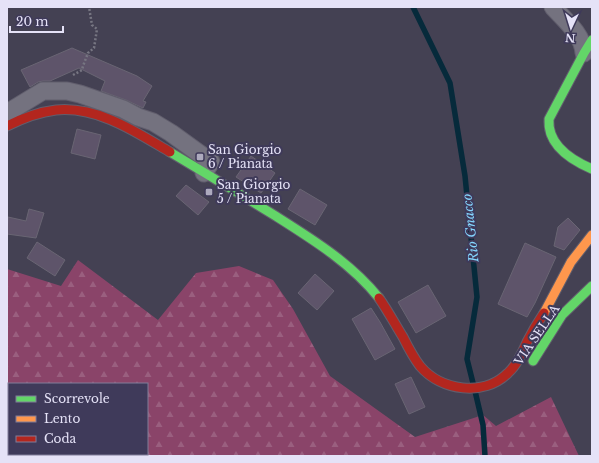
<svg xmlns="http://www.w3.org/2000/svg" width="599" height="463" font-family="'Libre Baskerville',serif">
  <defs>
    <pattern id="forest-firs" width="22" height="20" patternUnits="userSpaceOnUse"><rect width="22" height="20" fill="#8a4469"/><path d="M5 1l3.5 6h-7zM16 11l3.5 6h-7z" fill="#9a5f7f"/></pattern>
  </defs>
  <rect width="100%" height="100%" fill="#444153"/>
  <path fill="url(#forest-firs)" fill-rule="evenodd" d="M78,260L158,320L196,273L239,266L273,280L293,309L330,376L415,437L483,415L496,426L551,397L579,456H7V269L61,286ZM9,384H147V454H9Z"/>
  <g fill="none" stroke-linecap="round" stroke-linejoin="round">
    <g stroke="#062a3b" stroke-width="5.5">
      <path d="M413,7L450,83L465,176L477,297L467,359L473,383"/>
      <path d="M475,391L483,425L485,456"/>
    </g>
  </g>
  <g fill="#5e546a" stroke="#696573">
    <path d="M72,48L137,76L152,86L143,101L146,102L143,108L126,100L101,91L105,81L79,68L50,81H43L38,82L30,87L21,70Z"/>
    <path d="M77,129L101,135L95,159L71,153Z"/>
    <path d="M251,156L275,173L261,193L236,177Z"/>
    <path d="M186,185L209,202L198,215L176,196Z"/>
    <path d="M300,189L327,205L315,225L288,209Z"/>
    <path d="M29,209L44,213L36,238L7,234L8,217L26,221Z"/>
    <path d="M568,218L580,230L564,250L554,246L558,227Z"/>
    <path d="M37,242L65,260L55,276L27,258Z"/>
    <path d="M525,243L556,257L535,303L527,317L498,304Z"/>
    <path d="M315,274L334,291L317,310L298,293Z"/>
    <path d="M428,285L446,316L416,333L398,302Z"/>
    <path d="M371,308L380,322L395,349L375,360L352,319Z"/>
    <path d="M411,377L425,407L409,414L395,384Z"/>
  </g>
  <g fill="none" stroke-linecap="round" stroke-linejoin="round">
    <g stroke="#615e6d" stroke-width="19">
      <g id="street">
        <path d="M553,7C565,20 583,35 584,53"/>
        <path d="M7,113L43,91H67L80,94L123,109L138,117L153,122L171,133L211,162L204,173"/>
      </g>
    </g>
    <g stroke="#615e6d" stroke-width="11">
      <g id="fast">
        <path d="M592,40L584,53L549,119C547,145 571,160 592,169"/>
        <path d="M170,152C205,173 240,194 274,215C312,239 351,263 379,298"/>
        <path d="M533,361L562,315L592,286"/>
      </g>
    </g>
    <g stroke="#615e6d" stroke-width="11">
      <path id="slow" d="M544,313L571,262L592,235"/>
    </g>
    <g stroke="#615e6d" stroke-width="11">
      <g id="jam">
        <path d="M7,126C23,118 39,112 56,110C98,106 136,132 170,152"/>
        <path d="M379,298C388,311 395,324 403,337C408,347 413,357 420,366C441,391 484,397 508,373C517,365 522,353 527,342C532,332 538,322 544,313"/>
      </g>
    </g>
    <path stroke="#777682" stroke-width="2.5" stroke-dasharray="2 2" stroke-linecap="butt" d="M73,75L82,70L83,66L88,53L94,48L97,29L92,25L89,7"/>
    <use href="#street" stroke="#74727f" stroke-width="17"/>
    <use href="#fast" stroke="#63d668" stroke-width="9"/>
    <use href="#slow" stroke="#ff974d" stroke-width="9"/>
    <use href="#jam" stroke="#b3261e" stroke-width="9"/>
  </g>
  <g fill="#adaabe" stroke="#3f3a5a" stroke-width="1.5">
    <rect x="196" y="153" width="8" height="8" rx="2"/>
    <rect x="205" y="188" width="8" height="8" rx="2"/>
  </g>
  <g text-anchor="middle" stroke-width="4" stroke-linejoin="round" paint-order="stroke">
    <g font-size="12" fill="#e5e2f7" stroke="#3f3a5a" text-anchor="start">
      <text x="208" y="154">San Giorgio<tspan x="208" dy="14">6 / Pianata</tspan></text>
      <text x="217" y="189">San Giorgio<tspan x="217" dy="14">5 / Pianata</tspan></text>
    </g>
    <g font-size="12" fill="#e5e2f7" stroke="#3f3a5a">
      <text transform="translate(537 335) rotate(-56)" y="4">VIA SELLA</text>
    </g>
    <g font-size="13" font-style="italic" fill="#84d5fe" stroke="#3f3a5a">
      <text transform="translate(470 228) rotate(-96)" y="5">Rio Gnacco</text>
    </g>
  </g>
  <rect width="599" height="463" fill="none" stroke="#e5e2f7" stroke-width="16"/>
  <rect x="8" y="383" width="140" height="72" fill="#3f3a5a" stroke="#817d99"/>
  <rect x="16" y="396" width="20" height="6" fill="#63d668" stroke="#817d99"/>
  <text x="44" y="403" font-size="12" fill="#e5e2f7">Scorrevole</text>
  <rect x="16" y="416" width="20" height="6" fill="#ff974d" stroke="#817d99"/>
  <text x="44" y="423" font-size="12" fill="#e5e2f7">Lento</text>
  <rect x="16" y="436" width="20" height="6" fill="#b3261e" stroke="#817d99"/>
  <text x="44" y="443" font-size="12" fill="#e5e2f7">Coda</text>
  <g transform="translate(571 28) rotate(184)" stroke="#3f3a5a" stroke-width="3" paint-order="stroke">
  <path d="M0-3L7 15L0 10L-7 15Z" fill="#e5e2f7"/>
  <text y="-6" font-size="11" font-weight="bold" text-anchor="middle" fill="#e5e2f7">N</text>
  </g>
  <path d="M10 26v6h53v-6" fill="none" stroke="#e5e2f7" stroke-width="2"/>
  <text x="16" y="26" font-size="12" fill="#e5e2f7" stroke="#3f3a5a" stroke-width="3" paint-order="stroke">20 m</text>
</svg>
